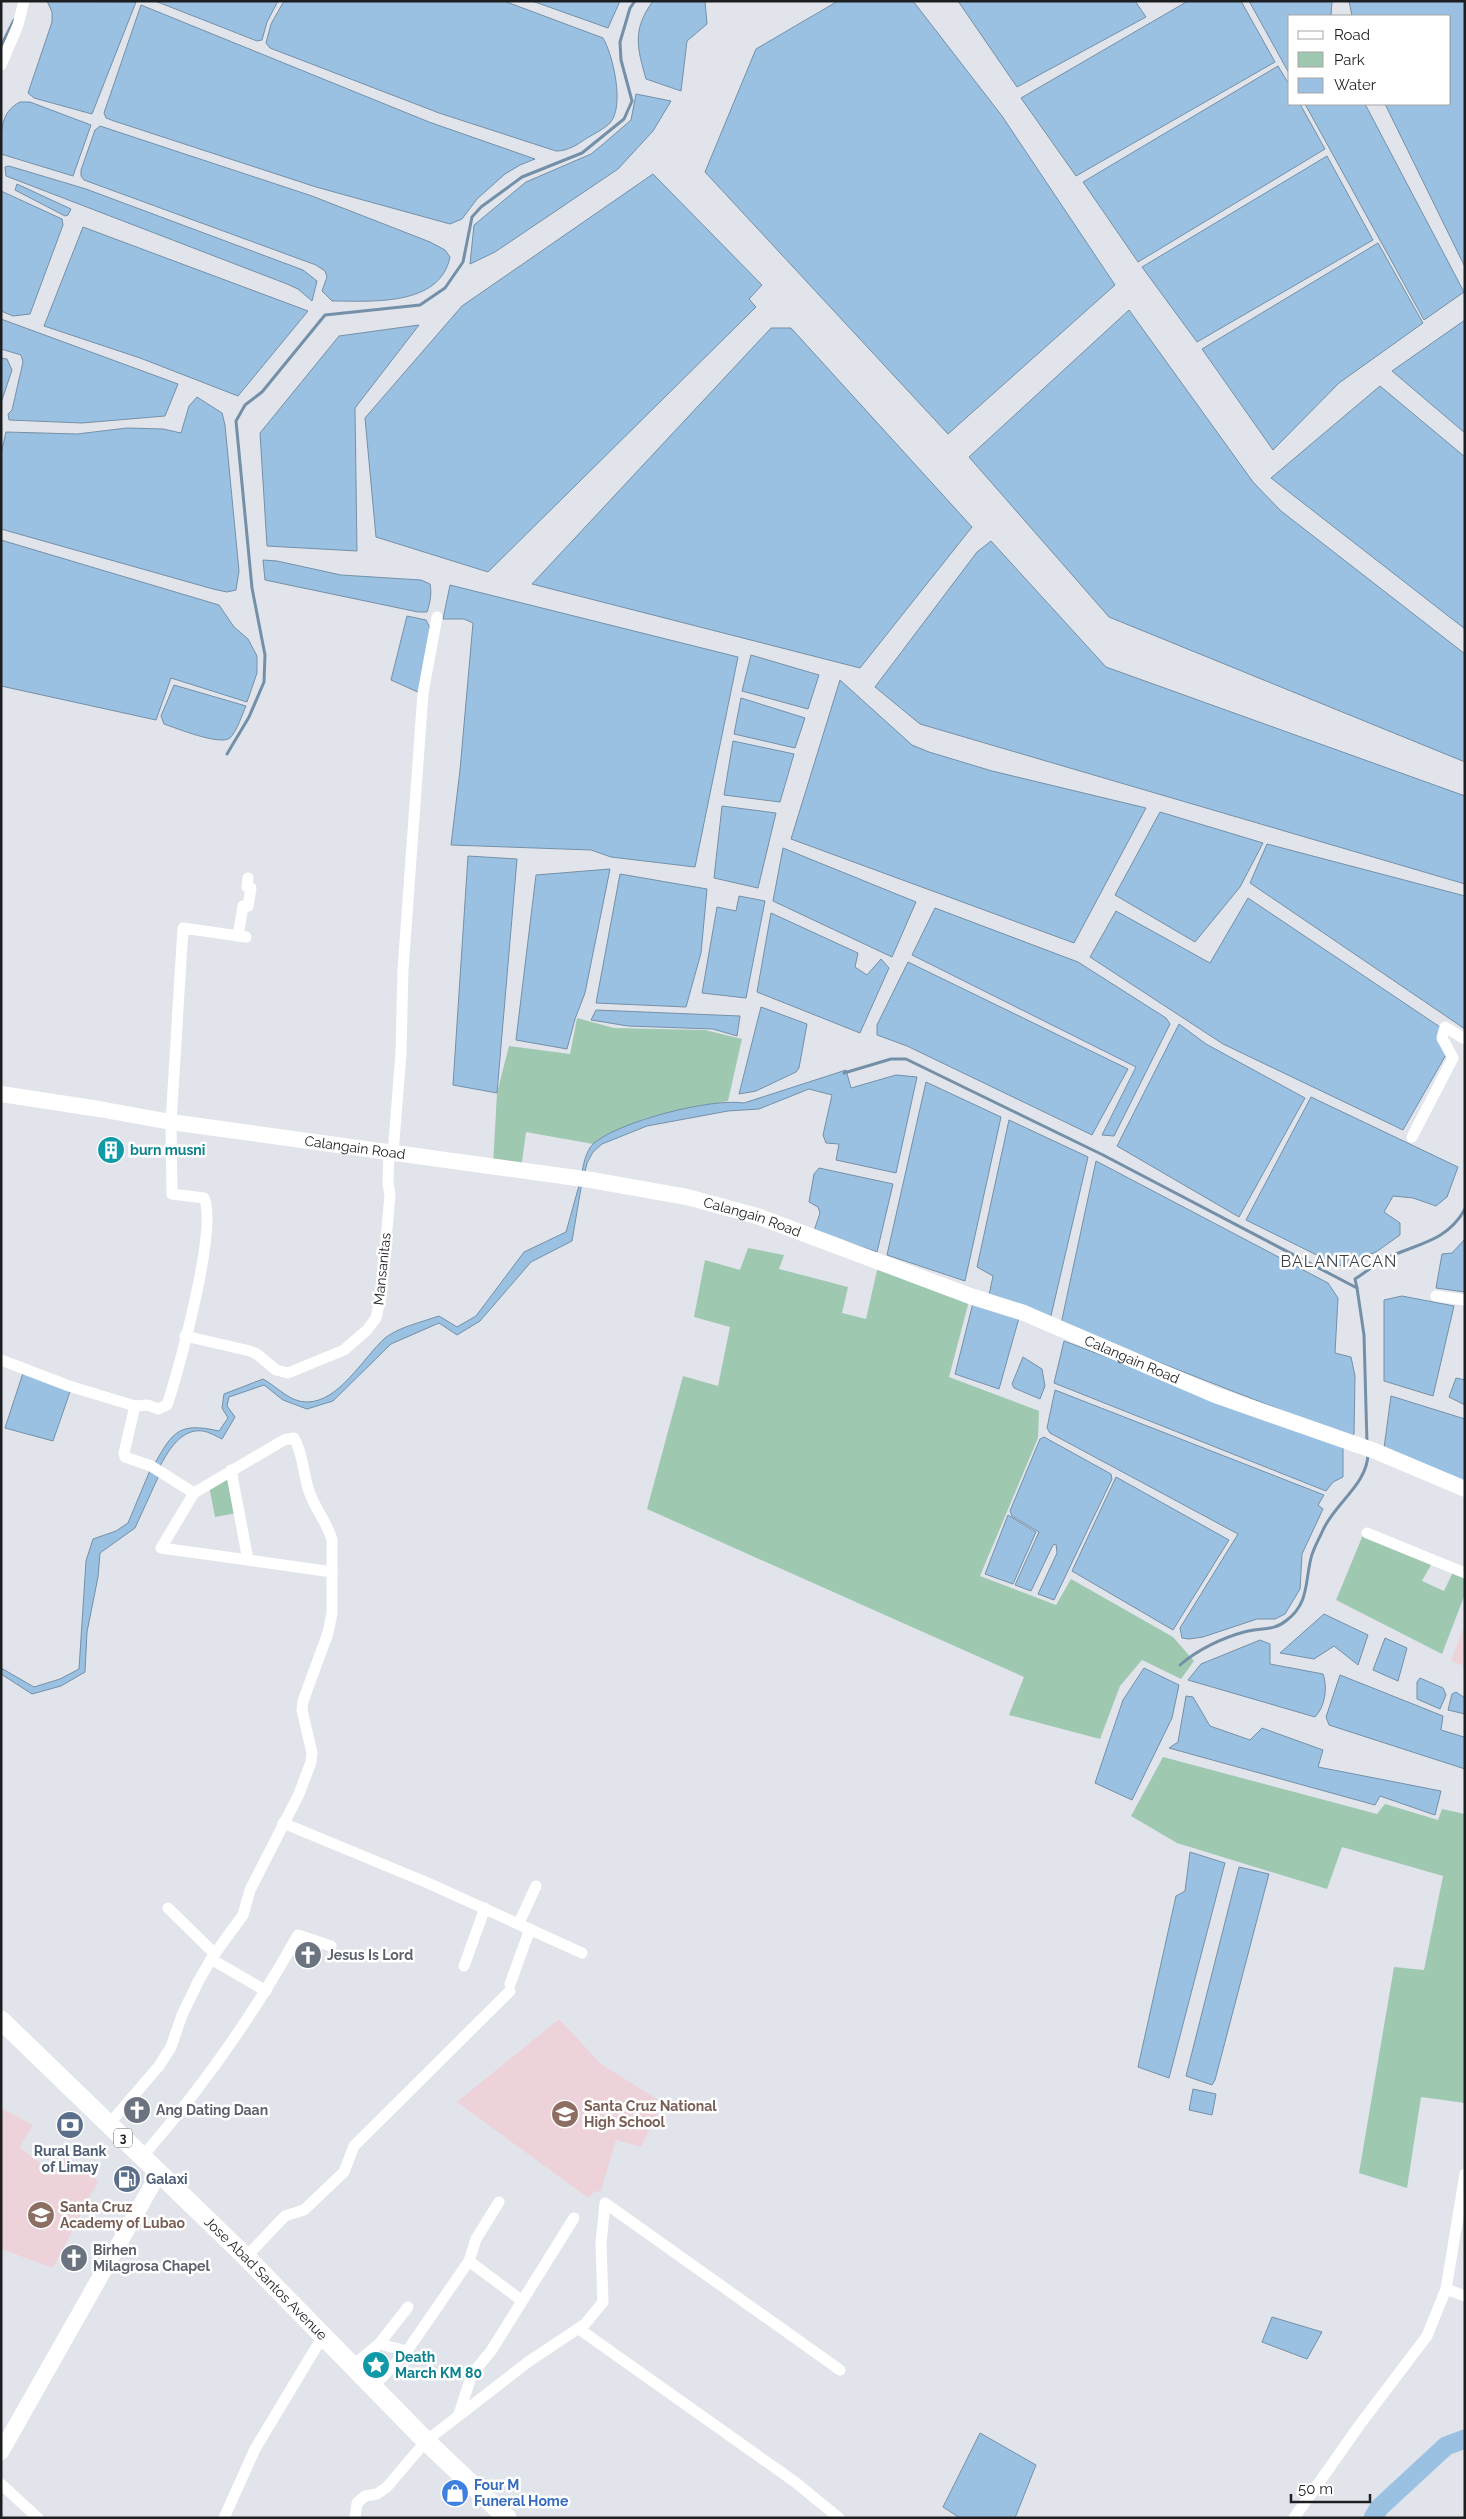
<svg xmlns="http://www.w3.org/2000/svg" width="1466" height="2519" font-family="Raleway,sans-serif">
  <rect width="100%" height="100%" fill="#e1e4eb"/>
  <g fill="#edd3d9">
    <path d="M1463,1629H1465V1666L1451,1661Z"/>
    <path d="M559,2019L601,2064L663,2103L641,2147L616,2140L601,2191L594,2192L588,2198L457,2102Z"/>
    <path d="M1,2108L33,2125L20,2147L47,2169L62,2153L98,2181L53,2268L1,2249Z"/>
  </g>
  <g fill="#9fc8b1">
    <path d="M577,1018L614,1028L705,1030L742,1039L728,1101L646,1118L593,1144L526,1132L521,1169L493,1165L497,1093L509,1046L570,1054Z"/>
    <path d="M748,1248L784,1255L779,1269L848,1287L842,1313L866,1319L878,1266L969,1301L949,1377L1039,1411L1038,1438L980,1576L1056,1605L1071,1579L1173,1637L1194,1661L1181,1679L1142,1660L1120,1686L1100,1739L1009,1715L1024,1677L647,1509L683,1376L718,1386L730,1327L694,1317L705,1260L740,1270Z"/>
    <path d="M230,1473L237,1513L215,1517L209,1486Z"/>
    <path d="M1363,1535L1432,1563L1422,1581L1444,1591L1453,1572L1465,1576V1594L1442,1654L1336,1600Z"/>
    <path d="M1163,1757L1377,1814L1385,1804L1438,1820L1442,1809L1465,1814V2103L1421,2097L1407,2188L1359,2173L1394,1967L1424,1970L1443,1876L1342,1847L1327,1889L1177,1843L1131,1816Z"/>
  </g>
  <g fill="#9ac1e2" stroke="#7490a8">
    <path d="M47,1L136,2L92,114L34,98L28,93L52,22V12Z"/>
    <path d="M155,1H278L267,22L262,40L257,41Z"/>
    <path d="M284,1H504L603,38C613,55 625,106 610,123C604,129 594,134 587,138C577,145 568,151 556,151L439,113L270,48L266,43L271,24Z"/>
    <path d="M532,1H620L608,28Z"/>
    <path d="M653,1H705L707,24L687,41L681,91L646,79C637,47 632,30 653,1Z"/>
    <path d="M838,1H913L1002,116L1115,285L948,434L705,172L756,49Z"/>
    <path d="M958,1H1135L1146,17L1017,87Z"/>
    <path d="M1188,1H1241L1275,62L1076,176L1021,98Z"/>
    <path d="M1249,1H1332L1331,16H1290V75Z"/>
    <path d="M1349,1H1465V267L1385,104H1450V16H1352Z"/>
    <path d="M141,5L429,122L535,159L520,165L505,174L477,199L462,219L450,224L316,187L114,121L106,118L104,113Z"/>
    <path d="M1278,66L1290,86V104H1300L1325,149L1138,262L1083,182Z"/>
    <path d="M636,94L671,101L653,131L618,169L495,252L470,264L474,225L526,182L591,154L602,145L631,120Z"/>
    <path d="M20,102H30L91,125L73,176L1,154C1,132 0,112 20,102Z"/>
    <path d="M1305,104H1365L1464,292L1424,320Z"/>
    <path d="M100,126L312,196L430,242L445,250L450,257C440,307 371,301 332,301L322,291L327,277L325,271L316,265L84,180L81,176V170L95,130Z"/>
    <path d="M1327,156L1373,240L1197,342L1142,267Z"/>
    <path d="M9,166L86,189L303,270L317,281L312,301L298,289L287,284L6,176L5,167Z"/>
    <path d="M653,174L762,285L749,299L756,307L488,572L376,537L365,418L462,306Z"/>
    <path d="M17,184L71,209L68,215L65,216L15,190Z"/>
    <path d="M1,191L62,219L63,225L30,314L13,316L1,311Z"/>
    <path d="M83,227L308,311L238,396L140,358L44,326Z"/>
    <path d="M1378,243L1423,323L1339,383L1273,450L1202,349Z"/>
    <path d="M1129,310L1253,482L1281,511L1465,654V762L1109,617L969,457Z"/>
    <path d="M1,319L178,384L165,416L82,423L9,420L8,414L12,410L23,362L21,355L1,349Z"/>
    <path d="M1465,320V433L1392,371Z"/>
    <path d="M419,325L355,408L357,551L267,546L260,433L339,336Z"/>
    <path d="M771,328H791L972,527L860,668L532,584Z"/>
    <path d="M1,358L7,359L12,370L1,403Z"/>
    <path d="M1380,386L1465,457V629L1271,478Z"/>
    <path d="M197,397L222,413L225,425L239,571L236,590L227,592L213,589L1,529V454L6,432L77,434L127,428L163,429L181,433L189,406Z"/>
    <path d="M1,540L219,605L234,627L248,639L257,656V673L247,702L171,678L156,720L1,686Z"/>
    <path d="M991,541L1106,667L1465,796V884L920,724L875,687L977,552Z"/>
    <path d="M263,560L277,561L341,575L421,580L430,584C432,594 430,603 427,612H418L265,580Z"/>
    <path d="M450,585L738,657L695,867L611,857L591,850L451,845L460,770L473,623L464,619H443Z"/>
    <path d="M407,616L426,620L430,628L420,693L391,680Z"/>
    <path d="M751,655L819,675L808,709L742,691Z"/>
    <path d="M840,680L912,745L929,752L992,771L1146,808L1074,943L791,839Z"/>
    <path d="M174,685L246,706C242,715 237,731 230,738C220,746 176,728 164,724L161,716Z"/>
    <path d="M741,698L805,718L795,748L734,734Z"/>
    <path d="M733,741L794,754L780,802L724,795Z"/>
    <path d="M722,806L776,813L758,888L714,878Z"/>
    <path d="M1160,812L1263,843L1240,887L1195,942L1115,895Z"/>
    <path d="M1267,844L1465,896V1029L1250,883Z"/>
    <path d="M783,848L916,902L892,957L773,901Z"/>
    <path d="M468,856L517,859L497,1093L453,1085Z"/>
    <path d="M610,869L585,993L575,1019L567,1049L516,1040L536,875Z"/>
    <path d="M620,874L707,889L701,953L686,1007L596,1003Z"/>
    <path d="M739,896L765,901L746,998L702,993L717,907L736,911Z"/>
    <path d="M1248,898L1440,1027L1447,1053L1403,1130L1223,1044L1090,957L1116,911L1210,963Z"/>
    <path d="M935,908L1078,962L1166,1018L1170,1024L1114,1136L1102,1135L1136,1067L912,955Z"/>
    <path d="M771,913L858,953L855,967L867,975L881,959L889,968L860,1033L757,992Z"/>
    <path d="M908,962L1128,1069L1092,1135L907,1046L877,1035V1025Z"/>
    <path d="M761,1007L807,1024L799,1068L796,1072L756,1091L739,1094Z"/>
    <path d="M596,1010L740,1016L737,1036L713,1029L628,1026L591,1020Z"/>
    <path d="M1179,1024L1206,1044L1305,1098L1239,1217L1117,1146Z"/>
    <path d="M846,1070L851,1088L896,1075L917,1077L896,1173L836,1160L839,1144L826,1143L823,1135L832,1095L809,1089L759,1109L728,1111L647,1126L602,1144L593,1152L587,1163L583,1180L581,1178C583,1167 585,1151 594,1143C621,1121 710,1098 744,1103Z"/>
    <path d="M926,1082L1001,1117L965,1281L887,1255Z"/>
    <path d="M1311,1097L1458,1167L1447,1197L1436,1206L1413,1198L1393,1196L1384,1212L1400,1223V1235L1376,1252L1339,1266L1246,1220Z"/>
    <path d="M1009,1120L1088,1157L1050,1320L989,1295L993,1276L977,1267Z"/>
    <path d="M1096,1161L1328,1283L1338,1298L1335,1353L1351,1357L1355,1376L1354,1434L1350,1437L1061,1324Z"/>
    <path d="M819,1168L893,1184L877,1252L814,1231L820,1213L818,1207L809,1202L814,1174Z"/>
    <path d="M580,1182H582L572,1241L531,1262L480,1321L457,1335L439,1323L391,1344L333,1401L307,1409L283,1400L264,1385L229,1397L227,1406L235,1417L222,1439C216,1436 209,1432 203,1431C181,1428 168,1451 159,1468L154,1465C173,1431 179,1422 219,1431L228,1418L222,1408L224,1394L263,1379C278,1387 289,1402 307,1402C339,1402 363,1358 385,1338C399,1327 422,1322 439,1316L457,1327L476,1316L524,1252L566,1232Z"/>
    <path d="M1465,1239V1292L1436,1288L1442,1254L1452,1253Z"/>
    <path d="M1402,1296L1454,1306L1433,1396L1384,1381V1300Z"/>
    <path d="M973,1303L1019,1318L999,1389L955,1374Z"/>
    <path d="M1064,1341L1343,1446V1477L1333,1482L1326,1491L1054,1383Z"/>
    <path d="M1023,1357L1042,1369L1045,1386L1040,1399L1014,1388L1012,1384Z"/>
    <path d="M23,1373L71,1389L53,1441L5,1428Z"/>
    <path d="M1456,1378L1465,1380V1405L1449,1397Z"/>
    <path d="M1055,1390L1324,1495L1318,1505L1323,1509L1302,1554L1300,1589L1285,1614L1275,1619H1257L1203,1637L1189,1639L1182,1638L1180,1628L1238,1534L1050,1433L1047,1428Z"/>
    <path d="M1391,1396L1465,1419V1482L1384,1448Z"/>
    <path d="M1044,1437L1111,1474L1112,1479L1054,1600L1038,1594L1057,1553L1056,1544L1053,1545L1031,1591L1015,1585L1039,1532L1012,1516L1010,1511L1040,1439Z"/>
    <path d="M151,1468L160,1473L135,1528L100,1553L98,1577L87,1632L85,1672L61,1686L32,1694L1,1674V1668L34,1687L60,1679L79,1669L86,1561L93,1539L116,1531L128,1523Z"/>
    <path d="M1116,1477L1229,1540L1173,1630L1072,1571Z"/>
    <path d="M1008,1515L1036,1532L1013,1584L985,1574Z"/>
    <path d="M1324,1614L1368,1635L1358,1665L1334,1646L1314,1659L1280,1653Z"/>
    <path d="M1385,1638L1407,1648L1398,1681L1373,1670Z"/>
    <path d="M1260,1640L1270,1644V1664L1323,1674C1328,1687 1325,1707 1315,1717L1188,1680L1201,1664Z"/>
    <path d="M1144,1668L1179,1685L1172,1718L1132,1800L1095,1783L1123,1700Z"/>
    <path d="M1340,1675L1443,1716L1441,1730L1464,1737L1465,1735V1769L1329,1725L1326,1717Z"/>
    <path d="M1420,1678L1443,1688L1446,1695L1440,1709L1417,1699V1682Z"/>
    <path d="M1456,1692L1465,1698V1714L1448,1710L1452,1694Z"/>
    <path d="M1186,1696L1193,1697L1210,1726L1250,1740L1262,1728L1323,1750L1318,1767L1441,1791L1435,1815L1380,1796L1375,1805L1169,1748L1178,1742Z"/>
    <path d="M1190,1852L1225,1863L1169,2078L1138,2067L1176,1896L1185,1891Z"/>
    <path d="M1239,1867L1269,1874L1215,2080L1212,2085L1186,2076Z"/>
    <path d="M1193,2089L1216,2094L1212,2115L1189,2110Z"/>
    <path d="M1272,2317L1322,2332L1307,2359L1262,2342Z"/>
    <path d="M980,2433L1036,2465L1015,2518H960L943,2507Z"/>
  </g>
  <g fill="none" stroke-linecap="round" stroke-linejoin="round">
    <g stroke="#7490a8" stroke-width="3">
      <path d="M1,46L14,20"/>
      <path d="M227,754L249,717L264,682L265,655L252,588L236,421L245,405L262,392L325,315L420,305L445,288L463,262L472,217L481,207L522,177L582,153L624,119L632,101L621,60L620,42L630,8L635,1"/>
      <path d="M844,1073L891,1059H906L1103,1155L1357,1288L1355,1279C1367,1271 1378,1262 1391,1256C1421,1243 1448,1240 1465,1209"/>
      <path d="M1357,1288L1364,1335L1367,1444"/>
      <path d="M1180,1665C1197,1650 1222,1638 1244,1632C1260,1627 1273,1632 1287,1620C1309,1603 1305,1582 1311,1558C1313,1549 1319,1539 1323,1530C1335,1503 1368,1484 1368,1453"/>
    </g>
    <path stroke="#9ac1e2" stroke-width="19" d="M1373,2518L1379,2508L1446,2446L1465,2439"/>
    <g stroke="#fff" stroke-width="11">
      <path d="M1,65L18,25L24,1"/>
      <path d="M238,936L243,906H248L251,888L247,887L248,878"/>
      <path d="M1412,1137L1453,1058L1442,1038L1445,1027L1465,1039"/>
      <path d="M393,1154L401,1053L403,970L423,693L437,617"/>
      <path d="M1436,1296L1465,1300"/>
      <path d="M185,1336L250,1351L257,1354L276,1370L288,1373L344,1350L367,1330L376,1318L381,1296L390,1195L388,1183L389,1153"/>
      <path d="M1,1360L69,1386L135,1406"/>
      <path d="M231,1470L248,1560L332,1572"/>
      <path d="M194,1493L161,1548L248,1560"/>
      <path d="M1367,1533L1465,1573"/>
      <path d="M283,1823L428,1883L582,1953"/>
      <path d="M168,1908L215,1954"/>
      <path d="M519,1923L536,1886"/>
      <path d="M211,1959L266,1991"/>
      <path d="M464,1966L485,1908"/>
      <path d="M510,1984L530,1929"/>
      <path d="M109,2124L159,2066L171,2047L182,2015L198,1982L213,1956L243,1915L250,1890L299,1794L311,1762L312,1753L302,1710L303,1701L328,1633L332,1613V1540C328,1524 316,1510 310,1494C303,1476 304,1455 294,1438L284,1440L194,1493L151,1466L125,1457L124,1453L135,1406L148,1405L158,1409L167,1405C179,1370 218,1227 204,1198L172,1194L171,1122L183,928L246,937"/>
      <path d="M142,2157C203,2087 253,2016 298,1935L331,1946"/>
      <path d="M246,2257L285,2216L304,2210L344,2172L354,2146L510,1991"/>
      <path d="M469,2261L521,2300"/>
      <path d="M1446,2289L1465,2296"/>
      <path d="M579,2329L795,2482L839,2518"/>
      <path d="M379,2344L407,2351L469,2261L476,2239L499,2202"/>
      <path d="M352,2366L379,2344L408,2307"/>
      <path d="M373,2387L407,2351"/>
      <path d="M459,2414L472,2374L491,2351L574,2218"/>
      <path d="M1,2484L38,2518"/>
      <path d="M224,2518L255,2449L323,2336"/>
      <path d="M355,2518L357,2503L365,2496L377,2494L387,2487L426,2441L528,2362L585,2324L603,2302L601,2244L605,2203L840,2370"/>
      <path d="M1294,2518L1361,2423L1427,2336L1446,2289L1465,2174"/>
    </g>
    <g stroke="#fff" stroke-width="16">
      <path id="s1" d="M1,1094L99,1109L171,1122L591,1180L687,1197L757,1216L970,1296L1024,1313L1215,1395L1375,1451L1465,1489"/>
      <path d="M1,2452L159,2173"/>
    </g>
    <path stroke="#fff" stroke-width="19" id="s2" d="M1,2020L246,2257L426,2441L507,2518"/>
  </g>
  <defs>
    <g id="building-disc" transform="scale(1.4375)"><circle r="9.5" fill="#0f9aa8" stroke="#fff"/><path d="M-4-6H4V6H1V3H-1V6H-4ZM-2.5-4.3h1.7v1.8h-1.7ZM.8-4.3h1.7v1.8H.8ZM-2.5-1h1.7V.8h-1.7ZM.8-1h1.7V.8H.8Z" fill="#fff"/></g>
    <g id="church-disc" transform="scale(1.4375)"><circle r="9.5" fill="#6b7280" stroke="#fff"/><path d="M-1.2-6h2.4v3.5h3.3v2.4h-3.3V6h-2.4V-.1h-3.3v-2.4h3.3Z" fill="#fff"/></g>
    <g id="school-disc" transform="scale(1.4375)"><circle r="9.5" fill="#8d6e63" stroke="#fff"/><path d="M0-5L7-2L0 1L-7-2ZM-4 1L0 2.5L4 1V4Q0 6-4 4Z" fill="#fff"/></g>
    <g id="bank-disc" transform="scale(1.4375)"><circle r="9.5" fill="#5c6f8a" stroke="#fff"/><path d="M-6-4H6V4H-6ZM0-2.3a2.3 2.3 0 1 0 0 4.6a2.3 2.3 0 1 0 0-4.6Z" fill="#fff"/></g>
    <g id="fuel-disc" transform="scale(1.4375)"><circle r="9.5" fill="#5c6f8a" stroke="#fff"/><path d="M-5.5-6h7V0h2V4h1.3V-2.5L3-4.5l.8-.8L6-3V5H2.5V1h-1V6h-7ZM-4.2-4.7v3.2H.2V-4.7Z" fill="#fff"/></g>
    <g id="sight-disc" transform="scale(1.4375)"><circle r="9.5" fill="#0f9aa8" stroke="#fff"/><path d="M0-6L1.8-2.2L6-1.7L2.9 1.2L3.7 5.4L0 3.3L-3.7 5.4L-2.9 1.2L-6-1.7L-1.8-2.2Z" fill="#fff"/></g>
    <g id="shop-disc" transform="scale(1.4375)"><circle r="9.5" fill="#3f7fe0" stroke="#fff"/><path d="M-5-2.5h2.3a2.7 3.5 0 0 1 5.4 0H5L5.5 6h-11ZM-1.5-2.5h3a1.5 2.3 0 0 0-3 0Z" fill="#fff"/></g>
  </defs>
  <g fill-rule="evenodd">
    <use href="#building-disc" x="111" y="1150"/>
    <use href="#church-disc" x="308" y="1955"/>
    <use href="#church-disc" x="137" y="2110"/>
    <use href="#school-disc" x="565" y="2114"/>
    <use href="#bank-disc" x="70" y="2125"/>
    <use href="#fuel-disc" x="127" y="2179"/>
    <use href="#school-disc" x="41" y="2215"/>
    <use href="#church-disc" x="74" y="2258"/>
    <use href="#sight-disc" x="376" y="2365"/>
    <use href="#shop-disc" x="455" y="2493"/>
  </g>
  <g text-anchor="middle" stroke-width="5" stroke-linejoin="round" paint-order="stroke">
    <rect fill="#fff" stroke="#616263" stroke-width="1" x="114" y="2128.5" width="18" height="19" rx="4"/>
    <g font-size="12" font-weight="bold" fill="#1d1e20">
      <text x="123" y="2142">3</text>
    </g>
    <g font-size="14" fill="#1d1e20" stroke="#fff">
      <text dy="5" stroke="none"><textPath href="#s1" startOffset="358">Calangain Road</textPath></text>
      <text dy="5" stroke="none"><textPath href="#s1" startOffset="762">Calangain Road</textPath></text>
      <text transform="translate(382 1269) rotate(-84)" y="5">Mansanitas</text>
      <text dy="5" stroke="none"><textPath href="#s1" startOffset="1168">Calangain Road</textPath></text>
      <text dy="5" stroke="none"><textPath href="#s2" startOffset="370">Jose Abad Santos Avenue</textPath></text>
    </g>
    <g font-size="14" font-weight="bold" fill="#0d838f" stroke="#fff" text-anchor="start">
      <text x="130" y="1155">burn musni</text>
      <text x="395" y="2362">Death<tspan x="395" dy="16">March KM 80</tspan></text>
    </g>
    <g font-size="14" font-weight="bold" fill="#5b616d" stroke="#fff" text-anchor="start">
      <text x="327" y="1960">Jesus Is Lord</text>
      <text x="156" y="2115">Ang Dating Daan</text>
      <text x="93" y="2255">Birhen<tspan x="93" dy="16">Milagrosa Chapel</tspan></text>
    </g>
    <g font-size="14" font-weight="bold" fill="#785e54" stroke="#fff" text-anchor="start">
      <text x="584" y="2111">Santa Cruz National<tspan x="584" dy="16">High School</tspan></text>
      <text x="60" y="2212">Santa Cruz<tspan x="60" dy="16">Academy of Lubao</tspan></text>
    </g>
    <g font-size="14" font-weight="bold" fill="#4e5e75" stroke="#fff">
      <text x="70" y="2156">Rural Bank<tspan x="70" dy="16">of Limay</tspan></text>
      <text x="146" y="2184" text-anchor="start">Galaxi</text>
    </g>
    <g font-size="14" font-weight="bold" fill="#366cbe" stroke="#fff" text-anchor="start">
      <text x="474" y="2490">Four M<tspan x="474" dy="16">Funeral Home</tspan></text>
    </g>
    <g font-size="16" letter-spacing="1" fill="#3f4147" stroke="#fff">
      <text x="1339" y="1267">BALANTACAN</text>
    </g>
  </g>
  <rect width="1466" height="2519" fill="none" stroke="#1d1e20" stroke-width="5"/>
  <rect x="1288" y="15" width="162" height="90" fill="#ffffff" stroke="#a5a5a6"/>
  <rect x="1298" y="31" width="25" height="8" fill="#ffffff" stroke="#a5a5a6"/>
  <text x="1334" y="40" font-size="15" fill="#1d1e20">Road</text>
  <rect x="1298" y="52" width="25" height="15" fill="#9fc8b1" stroke="#a5a5a6"/>
  <text x="1334" y="65" font-size="15" fill="#1d1e20">Park</text>
  <rect x="1298" y="78" width="25" height="15" fill="#9ac1e2" stroke="#a5a5a6"/>
  <text x="1334" y="90" font-size="15" fill="#1d1e20">Water</text>
  <path d="M1291 2494v8h79v-8" fill="none" stroke="#1d1e20" stroke-width="2.5"/>
  <text x="1298" y="2494" font-size="15" fill="#1d1e20" stroke="#ffffff" stroke-width="4" paint-order="stroke">50 m</text>
</svg>
